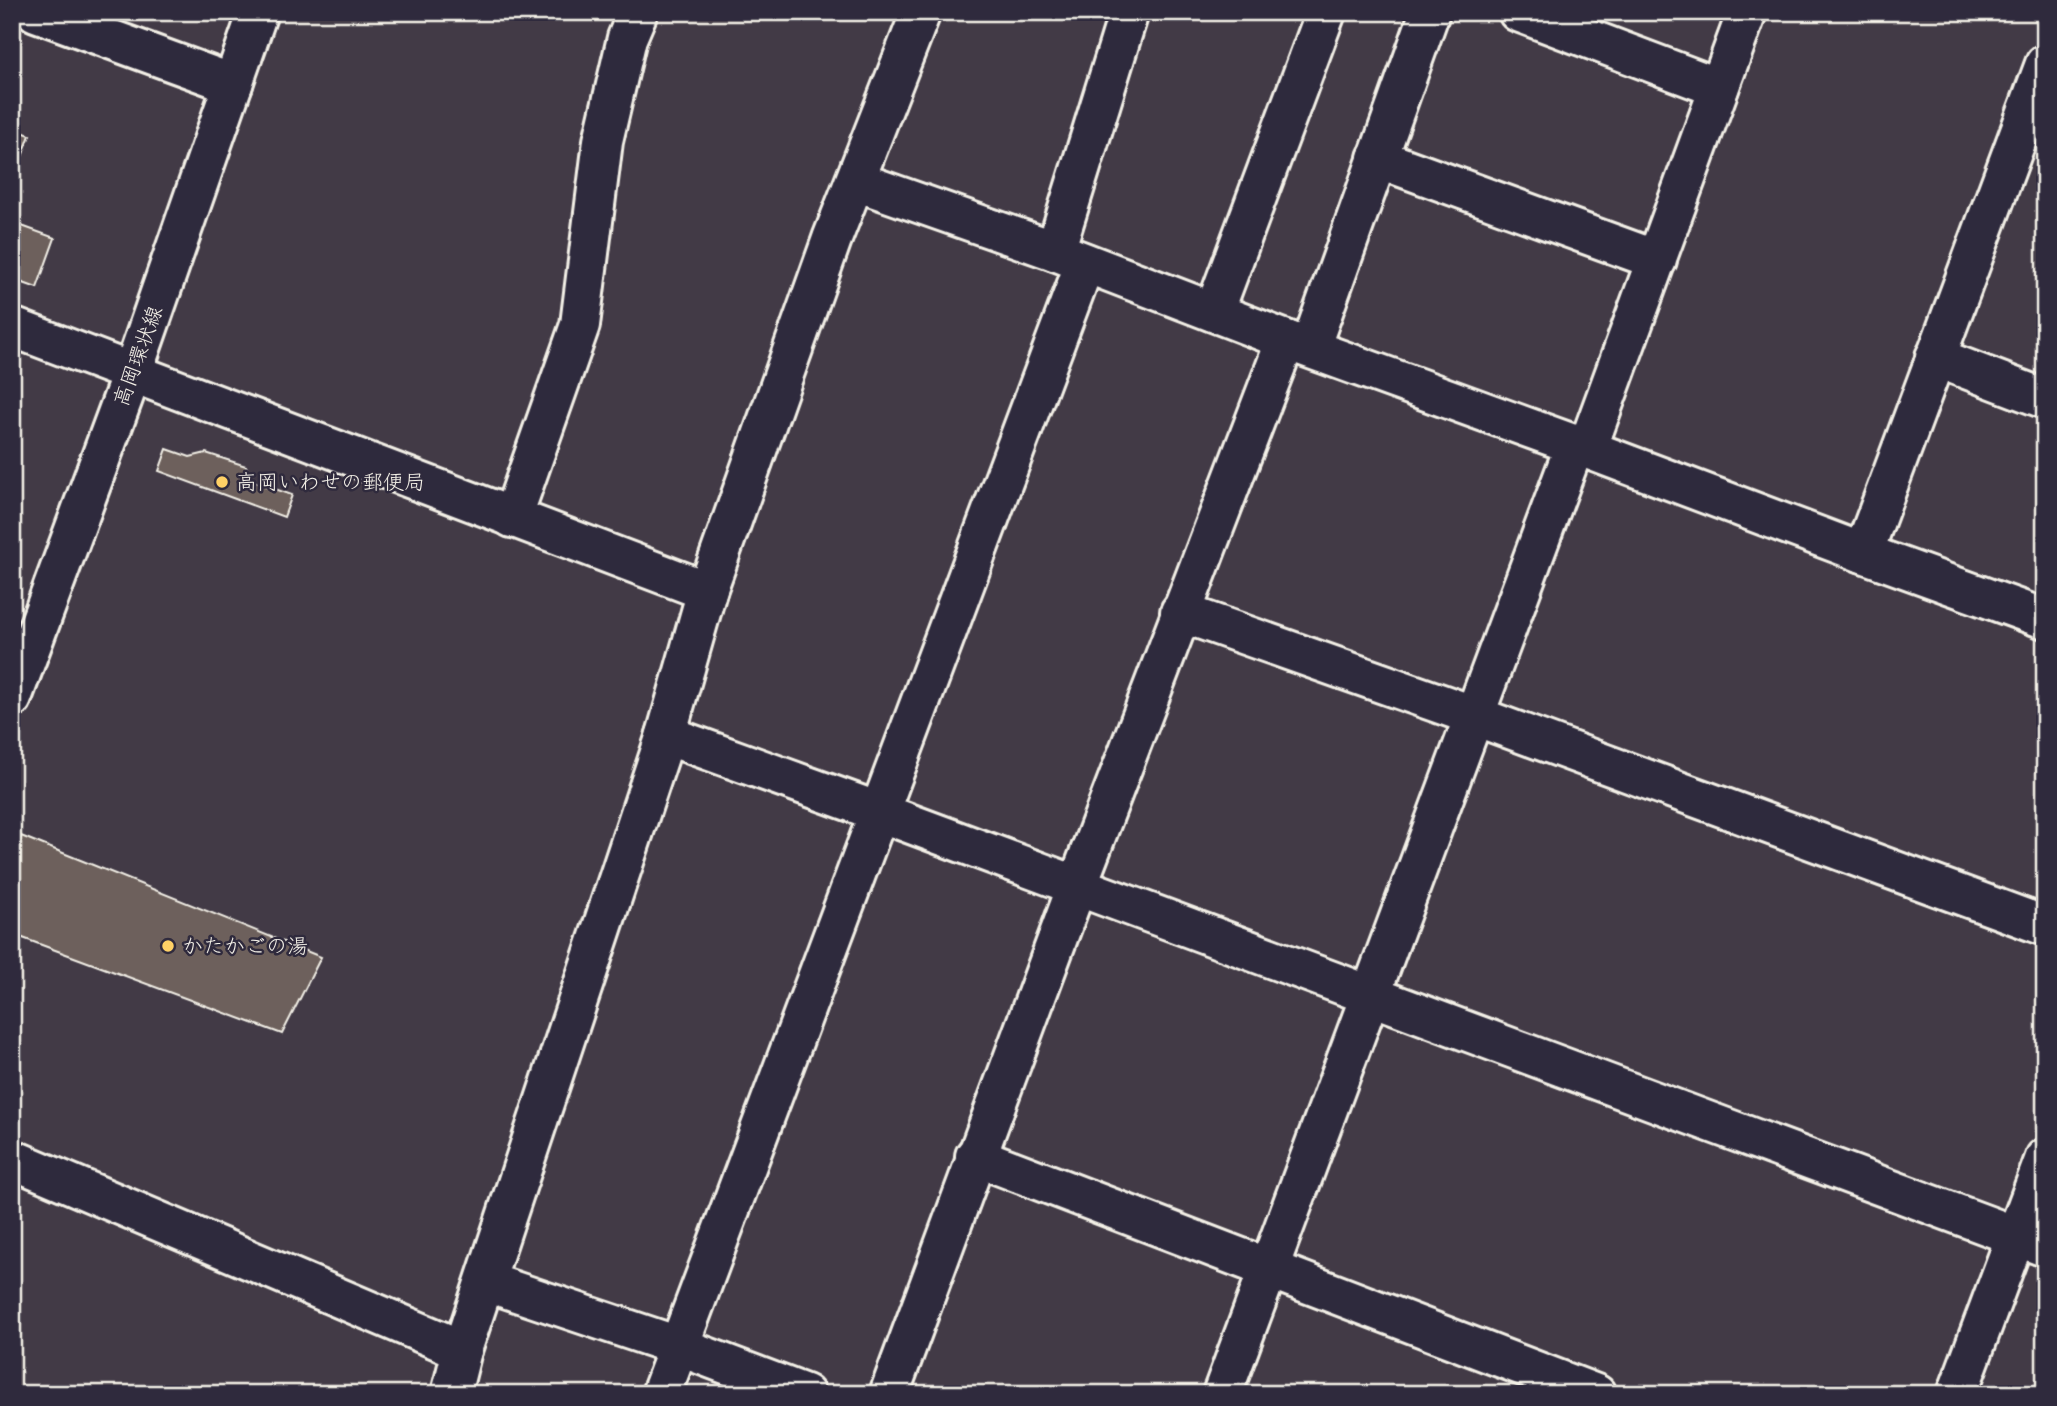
<svg xmlns="http://www.w3.org/2000/svg" width="2057" height="1406" font-family="'Architects Daughter','Klee One',sans-serif">
  <rect width="100%" height="100%" fill="#423a46"/>
  <filter id="ink" filterUnits="userSpaceOnUse"><feTurbulence type="fractalNoise" baseFrequency=".0143" numOctaves="2"/><feDisplacementMap in="SourceGraphic" scale="14" xChannelSelector="R" yChannelSelector="G"/><feConvolveMatrix kernelMatrix="1 2 1 2 8 2 1 2 1" color-interpolation-filters="sRGB"/></filter>
  <g filter="url(#ink)">
    <g fill="#6d605c" stroke="#f4f1e8" stroke-width="2">
      <path d="M12,128L30,135L12,184Z"/>
      <path d="M19,225L55,238L37,288L12,279V245Z"/>
      <path d="M167,449L190,457L206,453L246,466L250,480L292,495L284,517L159,471Z"/>
      <path d="M21,836L321,957L282,1034L12,934V868Z"/>
    </g>
    <g fill="none" stroke-linecap="round" stroke-linejoin="round">
      <g stroke="#f4f1e8" stroke-width="44">
        <g id="street">
          <path d="M36,12L233,84"/>
          <path d="M1518,12L1719,88"/>
          <path d="M1377,158L1657,260"/>
          <path d="M856,181L1055,251L1286,340L1587,449L1863,553L2045,619"/>
          <path d="M1055,251L1129,12"/>
          <path d="M1214,312L1326,12"/>
          <path d="M12,327L707,591"/>
          <path d="M1310,348L1430,12"/>
          <path d="M1935,357L2045,399"/>
          <path d="M512,518L580,325L603,141L627,38L638,12"/>
          <path d="M1863,553L2045,64"/>
          <path d="M1180,612L1475,716L2045,926"/>
          <path d="M666,735L879,812L2045,1247"/>
          <path d="M975,1156L1596,1394"/>
          <path d="M12,1159L462,1350"/>
          <path d="M487,1282L678,1346L805,1394"/>
          <path d="M451,1394L462,1350L666,735L707,591L832,239L921,12"/>
          <path d="M661,1394L1085,263"/>
          <path d="M889,1394L1077,886L1286,340"/>
          <path d="M1222,1394L1575,445"/>
        </g>
      </g>
      <g stroke="#f4f1e8" stroke-width="44">
        <g id="secondary">
          <path d="M1587,449L1747,12"/>
          <path d="M1957,1394L2045,1158"/>
        </g>
      </g>
      <g stroke="#f4f1e8" stroke-width="44">
        <path id="primary" d="M12,698L133,371L258,12"/>
      </g>
      <use href="#street" stroke="#2f2a3d" stroke-width="38"/>
      <use href="#secondary" stroke="#2f2a3d" stroke-width="38"/>
      <use href="#primary" stroke="#2f2a3d" stroke-width="38"/>
    </g>
  </g>
  <g fill="#ffd166" stroke="#2f2a3d" stroke-width="2.5">
    <circle cx="222" cy="482" r="7"/>
    <circle cx="168" cy="946" r="7"/>
  </g>
  <g text-anchor="middle" stroke-width="5" stroke-linejoin="round" paint-order="stroke">
    <g font-size="21" fill="#f4f1e8" stroke="#2f2a3d">
      <text transform="translate(138 356) rotate(-70)" y="7">高岡環状線</text>
    </g>
    <g font-size="21" fill="#f4f1e8" stroke="#2f2a3d" text-anchor="start">
      <text x="236" y="489">高岡いわせの郵便局</text>
      <text x="182" y="953">かたかごの湯</text>
    </g>
  </g>
  <rect width="2057" height="1406" fill="none" stroke="#2f2a3d" stroke-width="42"/>
  <rect x="21" y="21" width="2015" height="1364" fill="none" stroke="#f4f1e8" stroke-width="2.5" filter="url(#ink)"/>
</svg>
